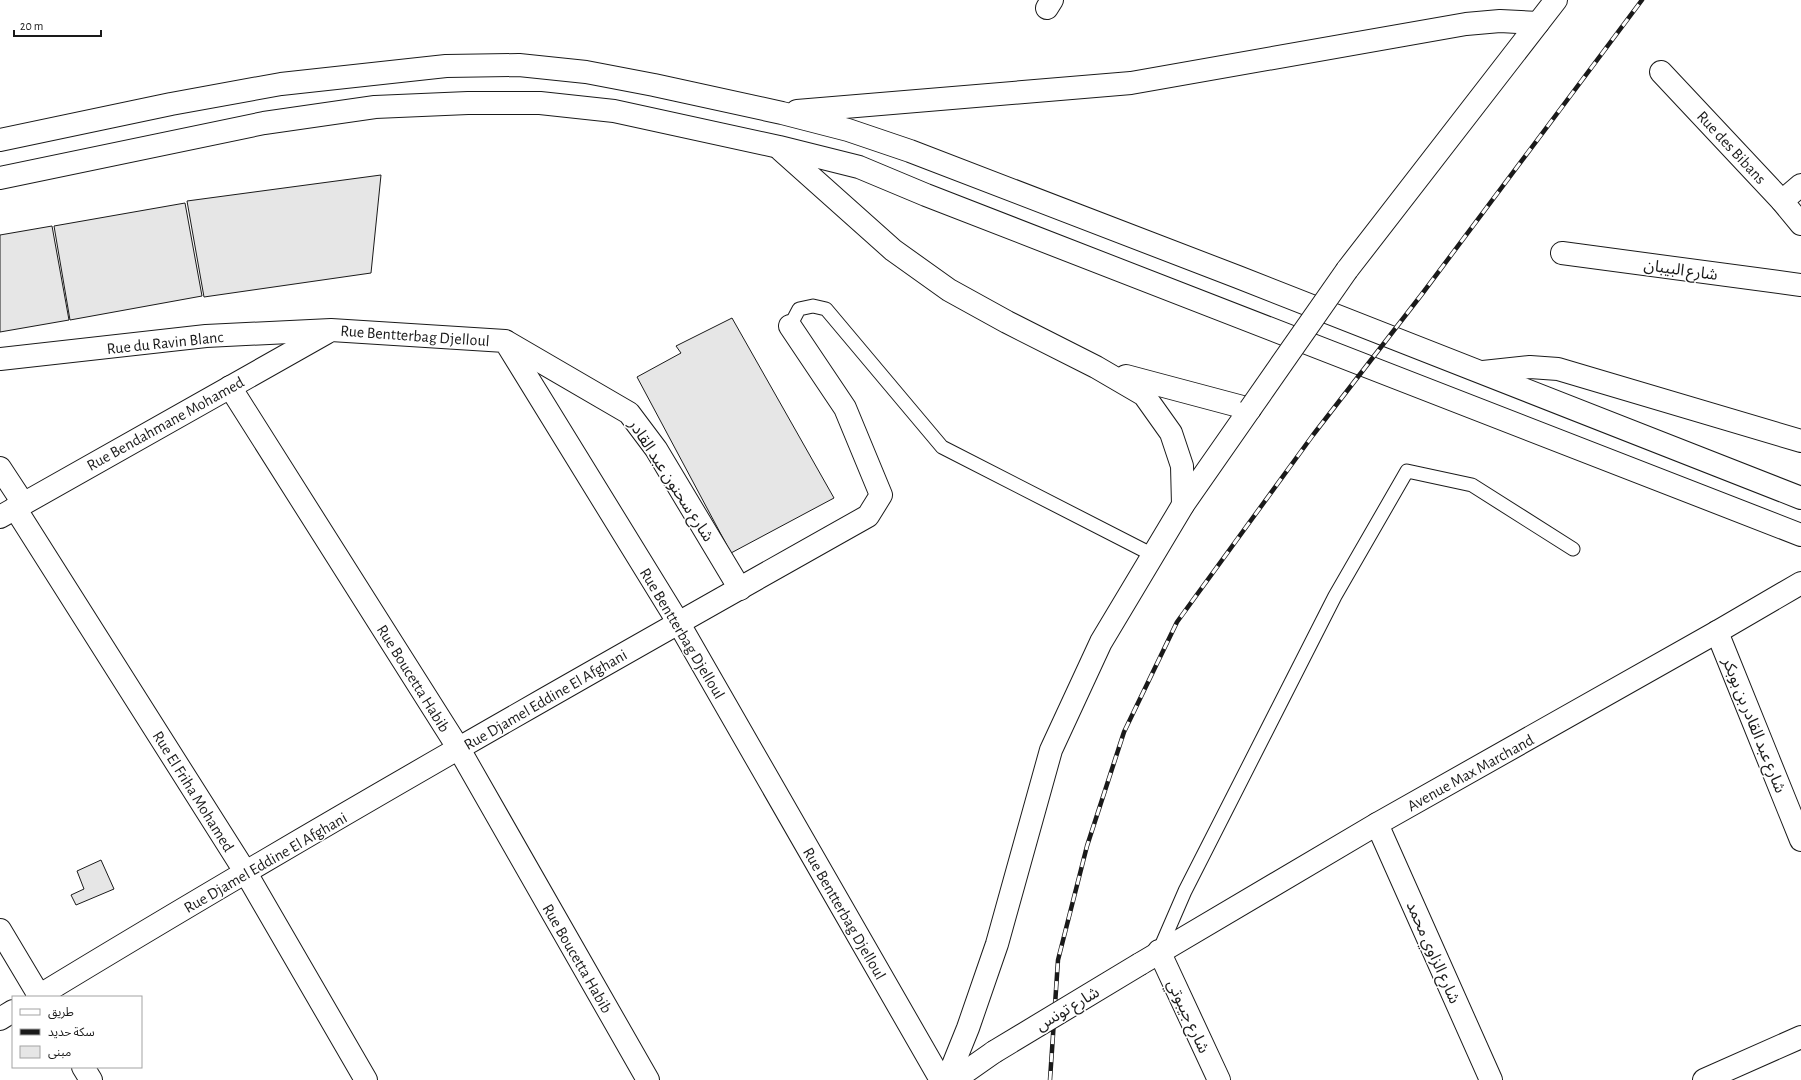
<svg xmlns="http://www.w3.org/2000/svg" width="1801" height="1080" font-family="'Alegreya Sans','Noto Sans Arabic',sans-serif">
  <rect width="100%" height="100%" fill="#fff"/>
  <g fill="#e6e6e6" stroke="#1a1a1a">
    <path d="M381,175L371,273L204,297L187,201Z"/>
    <path d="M185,203L202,296L70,320L54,226Z"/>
    <path d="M52,226L69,320L0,332V235Z"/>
    <path d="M732,318L834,498L731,553L637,377L681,353L676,346Z"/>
    <path d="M101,860L114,889L76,905L71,895L84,889L77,871Z"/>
  </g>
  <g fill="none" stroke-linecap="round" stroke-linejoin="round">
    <g stroke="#1a1a1a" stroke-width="15">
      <g id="lane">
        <path d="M790,326L799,309L813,306L826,309L942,447L1153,555"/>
        <path d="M1159,951L1185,891L1335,596L1407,471L1472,485L1573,549"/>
      </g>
    </g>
    <g stroke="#1a1a1a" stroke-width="24">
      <g id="street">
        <path d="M1047,8L1052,0"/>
        <path d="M1661,72L1782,201L1801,224"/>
        <path d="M1782,201L1801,185"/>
        <path d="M1562,253L1801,285"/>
        <path d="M507,342L629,413L656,449L740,589"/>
        <path d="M0,359L206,336L331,330L505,341L678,622L941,1080"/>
        <path d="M230,387L459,749L648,1080"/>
        <path d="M0,468L23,503"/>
        <path d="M15,508L246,873L366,1080"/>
        <path d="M0,517L326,333"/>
        <path d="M1717,632L1801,840"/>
        <path d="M1377,824L1491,1080"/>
        <path d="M0,930L40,997"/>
        <path d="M1159,951L1219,1080"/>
        <path d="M37,997C310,831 589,673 868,516L881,495L845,408L790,326"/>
        <path d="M0,1019L13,1011"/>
        <path d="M83,1067L91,1080"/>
      </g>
    </g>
    <g stroke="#1a1a1a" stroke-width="24">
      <g id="secondary">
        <path d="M1347,270L1556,0"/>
        <path d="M1140,964L1377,824L1717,632L1801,583"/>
        <path d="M947,1080L968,1028L997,944L1051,750L1101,642L1183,505L1250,409"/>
        <path d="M954,1080L994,1052"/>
        <path d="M1704,1080L1801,1037"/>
      </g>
    </g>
    <g stroke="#1a1a1a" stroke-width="24">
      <g id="highway">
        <path d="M797,111L1131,83L1466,24L1500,21L1538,23"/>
        <path d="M0,140L171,104L281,84L446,66L519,65L586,72L654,85L782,113L848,130L910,151L1238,277L1801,498"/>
        <path d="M781,150L893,250L949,290L1007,322L1096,367L1144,395L1171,433L1182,466L1183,505"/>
        <path d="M0,178L264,123L375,107L468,103H540L614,111L779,147L859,167L926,195L1801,535"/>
        <path d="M1483,372L1530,367L1558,369L1801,441"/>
        <path d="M1126,376L1250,409"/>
      </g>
    </g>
    <use href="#lane" stroke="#fff" stroke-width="13"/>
    <use href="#street" stroke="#fff" stroke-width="22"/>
    <use href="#secondary" stroke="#fff" stroke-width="22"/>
    <use href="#highway" stroke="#fff" stroke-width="22"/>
    <g stroke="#1a1a1a" stroke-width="4.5">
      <path id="rail" d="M1050,1080L1058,960L1087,846L1124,732L1177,622L1313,435L1422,294L1642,0"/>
    </g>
    <use href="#rail" stroke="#fff" stroke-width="3" stroke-dasharray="9" stroke-linecap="butt"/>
    <g stroke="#1a1a1a" stroke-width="24" stroke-linecap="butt">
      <g id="secondary-bridge">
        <path d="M1250,409L1347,270"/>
        <path d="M994,1052L1140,964"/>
      </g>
    </g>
    <use href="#secondary-bridge" stroke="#fff" stroke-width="22"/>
  </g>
  <g text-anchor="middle" stroke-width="3" stroke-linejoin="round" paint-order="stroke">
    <g font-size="16" fill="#1a1a1a" stroke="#fff">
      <text transform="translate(1732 147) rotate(47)" y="6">Rue des Bibans</text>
      <text transform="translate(1681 269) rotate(8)" y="6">شارع البيبان</text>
      <text transform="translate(415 335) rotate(4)" y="6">Rue Bentterbag Djelloul</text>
      <text transform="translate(165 342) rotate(-6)" y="6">Rue du Ravin Blanc</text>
      <text transform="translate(165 423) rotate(-29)" y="6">Rue Bendahmane Mohamed</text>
      <text transform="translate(672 480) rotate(57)" y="6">شارع سحنون عبد القادر</text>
      <text transform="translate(683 633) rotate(59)" y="6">Rue Bentterbag Djelloul</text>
      <text transform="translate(414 678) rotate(58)" y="6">Rue Boucetta Habib</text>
      <text transform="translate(545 699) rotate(-30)" y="6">Rue Djamel Eddine El Afghani</text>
      <text transform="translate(1755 725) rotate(68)" y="6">شارع عبد القادر بن بوبكر</text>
      <text transform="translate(1470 772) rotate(-29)" y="6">Avenue Max Marchand</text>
      <text transform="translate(194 791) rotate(58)" y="6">Rue El Friha Mohamed</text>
      <text transform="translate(265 862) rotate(-30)" y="6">Rue Djamel Eddine El Afghani</text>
      <text transform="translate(845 913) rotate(60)" y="6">Rue Bentterbag Djelloul</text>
      <text transform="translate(1434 952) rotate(66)" y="6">شارع الزاوي محمد</text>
      <text transform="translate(578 958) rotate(60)" y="6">Rue Boucetta Habib</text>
      <text transform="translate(1067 1008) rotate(-31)" y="6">شارع تونس</text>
      <text transform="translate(1189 1016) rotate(65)" y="6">شارع جيبوتي</text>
    </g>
  </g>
  <rect x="12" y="996" width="130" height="72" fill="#ffffff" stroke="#a3a3a3"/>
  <rect x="20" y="1009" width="20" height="6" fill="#ffffff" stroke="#a3a3a3"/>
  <text x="48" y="1016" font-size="12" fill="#1a1a1a">طريق</text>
  <rect x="20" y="1029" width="20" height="6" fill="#1a1a1a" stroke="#a3a3a3"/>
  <text x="48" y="1036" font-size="12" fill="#1a1a1a">سكة حديد</text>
  <rect x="20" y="1046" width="20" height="12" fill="#e6e6e6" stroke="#a3a3a3"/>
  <text x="48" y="1056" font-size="12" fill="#1a1a1a">مبنى</text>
  <path d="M14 30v6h87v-6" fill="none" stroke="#1a1a1a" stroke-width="2"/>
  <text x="20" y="30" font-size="12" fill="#1a1a1a" stroke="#ffffff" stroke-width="3" paint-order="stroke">20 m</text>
</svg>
